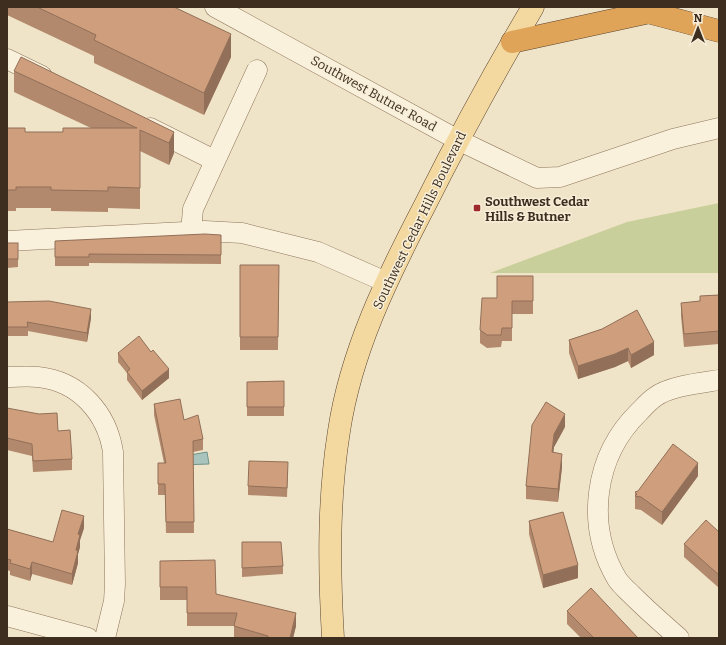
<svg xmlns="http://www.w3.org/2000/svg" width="726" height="645" font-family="Bitter,serif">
  <rect width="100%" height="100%" fill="#f0e4c8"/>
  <path fill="#c9cf9b" d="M719,203V273H490L627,222Z"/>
  <path fill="#a9c4bc" stroke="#6f938a" d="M207,452L209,464L179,465V457Z"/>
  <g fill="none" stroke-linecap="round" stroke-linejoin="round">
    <g stroke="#8d765c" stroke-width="21">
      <g id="minor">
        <path d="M215,7L458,140L537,178L560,177L673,139L719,128"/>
        <path d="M7,59L42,76"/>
        <path d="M150,128L214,160"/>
        <path d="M191,232L193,209L257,70"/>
        <path d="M7,241L205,231L242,233L318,252L386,282"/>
        <path d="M7,377C17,377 28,376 38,377C79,381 107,413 113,452L115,584L114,601L105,638"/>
        <path d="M7,616L88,638"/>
        <path d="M679,638C663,624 647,610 632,595C627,590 621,585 617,579C585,525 594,456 639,412C644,407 649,401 655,397C670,386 700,383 719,380"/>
      </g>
    </g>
    <g stroke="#5b4430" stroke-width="23">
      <path id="major" d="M333,638C329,569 328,500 339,431C351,351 387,278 424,207C458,139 494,73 533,7"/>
    </g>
    <g stroke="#5b4430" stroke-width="23">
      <g id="highway">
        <path d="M636,9L719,31"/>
        <path d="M512,42L650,12"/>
      </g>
    </g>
    <use href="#minor" stroke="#faf1dc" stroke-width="20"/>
    <use href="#major" stroke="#f3d9a0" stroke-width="22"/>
    <use href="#highway" stroke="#e0a458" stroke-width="22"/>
  </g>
  <g fill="#b2896c">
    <path d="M7,7H174L231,57L204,115L94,63V56L7,15Z"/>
    <path d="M14,71L174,132V153L169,165L140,151V209L108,208V212L51,211V208H16V211H7V128L25,132H63L91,128L14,92Z"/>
    <path d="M221,235V264L89,263V266H55V241Z"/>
    <path d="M7,243H18V267L7,268Z"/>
    <path d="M240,265H279L278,350H240Z"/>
    <path d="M533,276V314H512V341H502L501,347L487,348L480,343V330L497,298Z"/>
    <path d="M719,295V344L684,347L681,316V303L700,301V296Z"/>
    <path d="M7,302L91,318L87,342L28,331V336H7Z"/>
    <path d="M602,329L654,355L631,368L628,361L615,367L578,379L569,353V340Z"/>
    <path d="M118,353L169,378L142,400L127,380V373L118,362Z"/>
    <path d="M284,381V416H247V382Z"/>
    <path d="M154,404L184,420L203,439V450L193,452L194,533H166L165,495H158V463H164L154,415Z"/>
    <path d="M7,408L58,431L72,459V470L33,472L32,456L7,450Z"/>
    <path d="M565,427L554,447L553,452L562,467L558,502L526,499V486Z"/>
    <path d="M288,471L287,497L248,495V486Z"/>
    <path d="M698,476L662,525L641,510L635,509V492Z"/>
    <path d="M529,521L578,578L543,588L529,534Z"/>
    <path d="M84,528L80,540V547L78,554V563L72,585L32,574L30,581L10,575V571L7,570V529L53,542Z"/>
    <path d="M719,532V588L684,557V544Z"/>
    <path d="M242,550L283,566V574L242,577Z"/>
    <path d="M160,561L216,594L296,626L293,638H234V626H187V600H160Z"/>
    <path d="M567,611L638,638H581L567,624Z"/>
  </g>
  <g fill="#916f58">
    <path d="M231,34V57L204,115V93Z"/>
    <path d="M174,132V153L169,165V143Z"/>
    <path d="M91,309V318L87,342V333Z"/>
    <path d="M654,342V355L631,368V355Z"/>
    <path d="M628,348V361L615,367L578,379V366Z"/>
    <path d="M169,369V378L142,400V391Z"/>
    <path d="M565,414V427L554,447L552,465V452L554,434Z"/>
    <path d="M562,454V467L558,502V489Z"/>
    <path d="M698,463V476L662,525V512Z"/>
    <path d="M84,516V528L80,540V547L78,554V563L72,585V574L78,534Z"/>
    <path d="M32,562V574L30,581V569Z"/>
    <path d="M578,565V578L543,588V575Z"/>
    <path d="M296,613V626L293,638H290Z"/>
  </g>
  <g fill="#cf9f7d" stroke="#916f58">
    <path d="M37,7H174L231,34L204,93L94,40L96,35Z"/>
    <path d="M21,57L174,132L169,143L140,130V188L108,187V191L51,190V187H16V190H7V128H25V132H63V128H137L14,71Z"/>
    <path d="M205,234L221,235V255L89,254V257H55V241Z"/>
    <rect x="7" y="243" width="11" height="16"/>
    <path d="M240,265H279L278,337H240Z"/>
    <path d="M497,276H533V301H512V328H502L501,335H487L480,330L482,298H497Z"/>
    <path d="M719,295V331L684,334L681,303L700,301V296Z"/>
    <path d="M49,301L91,309L87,333L27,322L28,327H7V302Z"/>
    <path d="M637,310L654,342L631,355L628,348L615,354L578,366L569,340L602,329Z"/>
    <path d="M139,336L151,352L153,350L169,369L142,391L127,372L130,369L118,353Z"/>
    <path d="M284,381V407H247V382Z"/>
    <path d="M180,399L184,420L198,415L203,439L193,441L194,522H166L165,484H158V463H166L154,404Z"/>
    <path d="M546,402L565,414L554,434L552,452L562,454L558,489L526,486L532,425Z"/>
    <path d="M7,408L39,414L57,413L58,431L70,430L72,459L33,461L32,444L7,438Z"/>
    <path d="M673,444L698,463L662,512L641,497L635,496L637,494L635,492L638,491Z"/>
    <path d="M249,461L288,462L287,488L248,486Z"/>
    <path d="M62,510L84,516L78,534L80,535L76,550L78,551L72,574L32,562L30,569L10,563L11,560L7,559V529L53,542Z"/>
    <path d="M563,512L578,565L543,575L529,521Z"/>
    <path d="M706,520L719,532V575L684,544Z"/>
    <path d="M242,542H281L283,566L242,568Z"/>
    <path d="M215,560L216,594L296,613L290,638H268V636L234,626L237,613H187V587H160V561Z"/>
    <path d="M591,588L638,638H594L567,611Z"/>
  </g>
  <rect fill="#9e2a2b" stroke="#f7eed8" stroke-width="1.5" x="473" y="204" width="8" height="8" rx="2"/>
  <g text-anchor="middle" stroke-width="3" stroke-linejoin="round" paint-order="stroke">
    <g font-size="13" fill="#3d2e20" stroke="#f7eed8">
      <text transform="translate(374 93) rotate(29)" y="5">Southwest Butner Road</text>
      <text transform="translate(419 220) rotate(-64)" y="5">Southwest Cedar Hills Boulevard</text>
    </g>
    <g font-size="13" font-weight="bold" fill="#3d2e20" stroke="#f7eed8" text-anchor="start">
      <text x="485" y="206">Southwest Cedar<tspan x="485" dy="15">Hills &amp; Butner</tspan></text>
    </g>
  </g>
  <rect width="726" height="645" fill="none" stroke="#3d2e20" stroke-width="16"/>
  <g transform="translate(698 28)" stroke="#f7eed8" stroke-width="3" paint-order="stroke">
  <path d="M0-3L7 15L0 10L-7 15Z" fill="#3d2e20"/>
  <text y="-6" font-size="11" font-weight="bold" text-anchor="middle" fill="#3d2e20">N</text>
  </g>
</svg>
